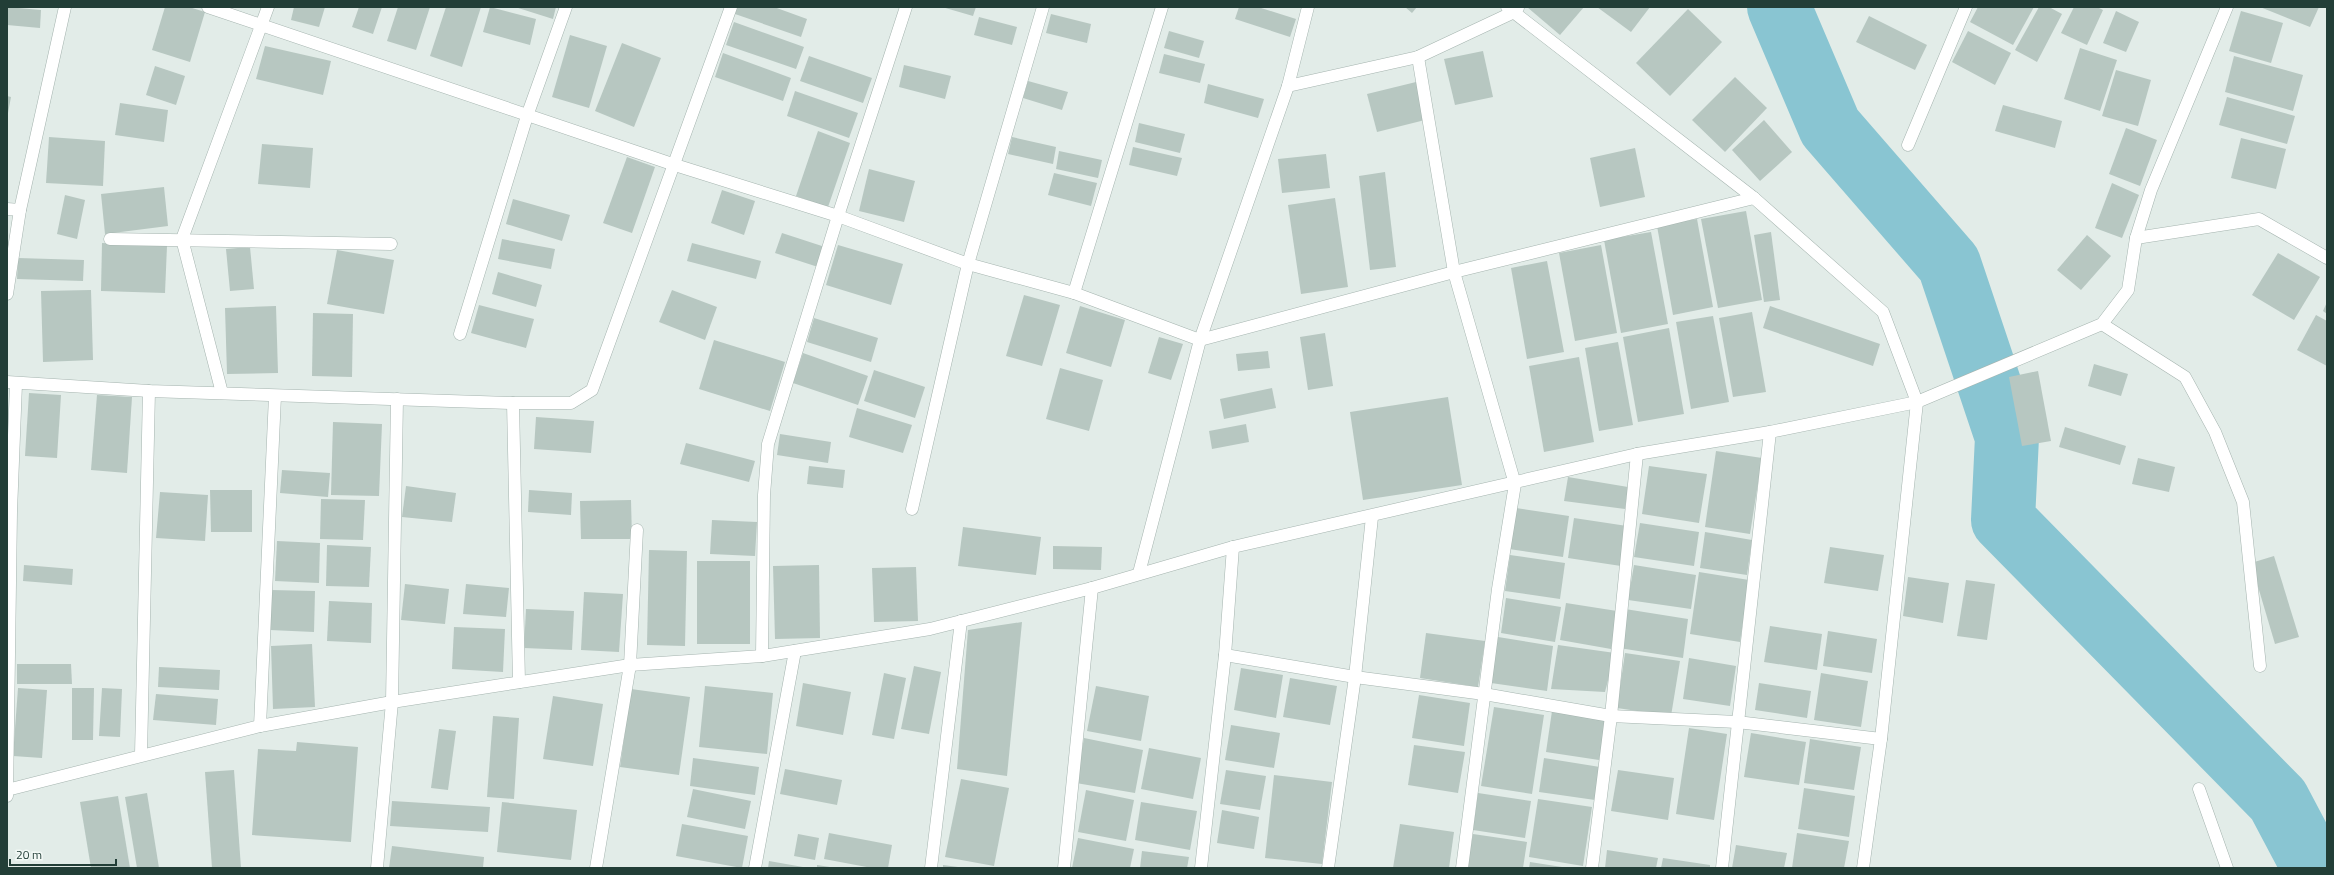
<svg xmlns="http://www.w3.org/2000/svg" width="2334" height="875" font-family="'Titillium Web',sans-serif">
  <rect width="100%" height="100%" fill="#e2ece8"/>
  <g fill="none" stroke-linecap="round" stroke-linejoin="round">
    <path stroke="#89c5d2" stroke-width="64" d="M1779,7L1830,127L1949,264L2007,437L2003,520L2278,800L2314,868"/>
  </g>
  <g fill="#b7c7c1">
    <path d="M7,7L41,10L40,28L7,25Z"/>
    <path d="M165,7H189L205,12L190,62L152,50Z"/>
    <path d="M294,7H325L319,27L291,20Z"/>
    <path d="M359,7H382L373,34L352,27Z"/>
    <path d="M398,7H430L416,50L387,41Z"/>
    <path d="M446,7H481L462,67L430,56Z"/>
    <path d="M490,7L536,19L530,45L483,32Z"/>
    <path d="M515,7H556L553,19Z"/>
    <path d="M737,7H774L807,19L801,37L735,14Z"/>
    <path d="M942,7H976L973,16Z"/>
    <path d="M1239,7H1258L1296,19L1290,37L1235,19Z"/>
    <path d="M1405,7H1417L1412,13Z"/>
    <path d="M1527,7H1584L1560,35Z"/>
    <path d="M1597,7H1650L1631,32Z"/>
    <path d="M1978,7H2034L2013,45L1970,22Z"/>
    <path d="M2039,7H2049L2062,14L2037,62L2015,50Z"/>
    <path d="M2074,7H2097L2103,10L2087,45L2061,33Z"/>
    <path d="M2260,7H2319L2310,27Z"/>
    <path d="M1688,9L1722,42L1670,96L1636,63Z"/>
    <path d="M2116,11L2139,22L2126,52L2103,43Z"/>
    <path d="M2241,11L2283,23L2271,63L2229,51Z"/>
    <path d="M1051,14L1091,24L1087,43L1046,33Z"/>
    <path d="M1869,16L1927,45L1915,70L1856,42Z"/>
    <path d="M979,17L1017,27L1012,45L974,35Z"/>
    <path d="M734,22L804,47L796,69L726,45Z"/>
    <path d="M1169,31L1204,41L1199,58L1164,48Z"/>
    <path d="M1968,31L2011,53L1995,85L1952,62Z"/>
    <path d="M570,35L607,46L589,108L552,97Z"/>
    <path d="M622,43L661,58L634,127L595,111Z"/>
    <path d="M265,46L331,61L323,95L256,79Z"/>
    <path d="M2080,48L2117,60L2100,111L2064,99Z"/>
    <path d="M1483,51L1493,97L1455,105L1444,59Z"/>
    <path d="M723,53L791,78L783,101L715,77Z"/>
    <path d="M1164,54L1205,64L1200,83L1159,73Z"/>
    <path d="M809,56L872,78L863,103L800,81Z"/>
    <path d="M2234,56L2303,75L2293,111L2225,92Z"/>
    <path d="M904,65L951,76L945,99L899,87Z"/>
    <path d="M155,66L185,76L176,105L146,95Z"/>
    <path d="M2116,70L2151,80L2138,126L2102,116Z"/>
    <path d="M1735,77L1767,108L1725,152L1692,120Z"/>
    <path d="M1028,81L1068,92L1062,110L1023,98Z"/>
    <path d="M1416,82L1425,120L1377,132L1367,94Z"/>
    <path d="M1208,84L1264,99L1258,118L1204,103Z"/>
    <path d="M795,91L858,113L849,138L787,116Z"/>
    <path d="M7,96L11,97L8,113H7Z"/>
    <path d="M2227,97L2295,116L2287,144L2219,125Z"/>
    <path d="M120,103L168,110L164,142L115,135Z"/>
    <path d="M2003,105L2062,121L2055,148L1995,131Z"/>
    <path d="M1764,120L1792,152L1760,181L1732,150Z"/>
    <path d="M1139,123L1185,134L1180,153L1135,142Z"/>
    <path d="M2126,128L2157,140L2140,186L2109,174Z"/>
    <path d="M818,131L850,143L828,207L796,196Z"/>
    <path d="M49,137L105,141L103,186L46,183Z"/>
    <path d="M1012,137L1056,147L1053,164L1008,154Z"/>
    <path d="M2241,138L2286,149L2276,189L2231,178Z"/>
    <path d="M262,144L313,148L310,188L258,184Z"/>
    <path d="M1133,147L1182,158L1177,176L1129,165Z"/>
    <path d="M1635,148L1645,197L1600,207L1590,158Z"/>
    <path d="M1059,151L1102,160L1098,178L1056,169Z"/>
    <path d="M1326,154L1330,188L1282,193L1278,159Z"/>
    <path d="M627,157L655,167L632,233L603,223Z"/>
    <path d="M869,169L915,181L904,222L859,211Z"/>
    <path d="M1385,172L1396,267L1370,270L1359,176Z"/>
    <path d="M1054,173L1097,183L1091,206L1048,195Z"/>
    <path d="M2112,183L2139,195L2122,238L2095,228Z"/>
    <path d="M164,187L168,226L105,234L101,194Z"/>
    <path d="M722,190L755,201L744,235L711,223Z"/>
    <path d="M65,195L85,200L77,239L57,234Z"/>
    <path d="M1335,198L1348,287L1301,294L1288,205Z"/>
    <path d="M513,199L570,215L562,241L506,224Z"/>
    <path d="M1746,211L1762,300L1718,308L1701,219Z"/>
    <path d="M1697,219L1713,307L1673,315L1657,226Z"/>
    <path d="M1651,232L1668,324L1621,333L1604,240Z"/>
    <path d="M1771,232L1780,300L1764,302L1754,235Z"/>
    <path d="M782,233L825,247L818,267L775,253Z"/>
    <path d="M2087,235L2111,256L2081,290L2057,270Z"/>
    <path d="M502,239L555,249L551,269L498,259Z"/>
    <path d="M102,243L167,246L165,293L101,291Z"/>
    <path d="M692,243L761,261L756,279L687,261Z"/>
    <path d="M838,245L903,264L891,305L826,285Z"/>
    <path d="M1601,245L1617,333L1575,341L1559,253Z"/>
    <path d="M250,247L254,289L230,291L226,249Z"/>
    <path d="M337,250L394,260L384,314L327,304Z"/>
    <path d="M2278,253L2320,277L2294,320L2252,295Z"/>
    <path d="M18,258L84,260L83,281L17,279Z"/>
    <path d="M1547,261L1564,352L1527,359L1511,268Z"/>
    <path d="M498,272L542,285L536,307L492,294Z"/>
    <path d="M91,290L93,360L43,362L41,291Z"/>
    <path d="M672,290L717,307L705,340L659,322Z"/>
    <path d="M1024,295L1060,305L1042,366L1006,356Z"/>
    <path d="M2327,302V314L2323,311Z"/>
    <path d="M479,305L534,319L526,348L471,333Z"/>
    <path d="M276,306L278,373L227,374L225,308Z"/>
    <path d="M1080,306L1125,320L1111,367L1066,353Z"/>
    <path d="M1770,306L1880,344L1873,366L1763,328Z"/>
    <path d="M1752,312L1766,392L1733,397L1719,318Z"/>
    <path d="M313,313L353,314L352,377L312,376Z"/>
    <path d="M2316,315L2327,321V366L2297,350Z"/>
    <path d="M1713,316L1729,402L1691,409L1676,322Z"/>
    <path d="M814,318L878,338L871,362L807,342Z"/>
    <path d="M1669,328L1684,414L1638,422L1623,337Z"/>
    <path d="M1325,333L1333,386L1308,390L1300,337Z"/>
    <path d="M1159,337L1183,344L1171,380L1148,373Z"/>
    <path d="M714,340L785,362L770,411L699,389Z"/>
    <path d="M1618,342L1633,425L1599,431L1585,348Z"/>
    <path d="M1268,351L1270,368L1238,371L1236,354Z"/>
    <path d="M803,353L868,376L858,405L793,383Z"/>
    <path d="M1579,357L1594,442L1544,452L1529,366Z"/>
    <path d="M2094,364L2128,374L2121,396L2088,386Z"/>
    <path d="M1060,368L1103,380L1089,431L1046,419Z"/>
    <path d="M874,370L925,387L915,418L864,401Z"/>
    <path d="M2038,371L2051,441L2022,446L2009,377Z"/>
    <path d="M1272,388L1276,408L1224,419L1220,399Z"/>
    <path d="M29,393L61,395L57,458L25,456Z"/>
    <path d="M97,395L132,397L127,473L91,470Z"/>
    <path d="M1448,397L1462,485L1363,500L1350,412Z"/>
    <path d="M857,408L912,425L903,453L849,437Z"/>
    <path d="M536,417L594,421L591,453L534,449Z"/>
    <path d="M333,422L382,424L379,496L331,495Z"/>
    <path d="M1246,424L1249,442L1212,449L1209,431Z"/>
    <path d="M2065,427L2126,446L2120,465L2059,447Z"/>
    <path d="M780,434L831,442L828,463L777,455Z"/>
    <path d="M686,443L755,461L749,482L680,464Z"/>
    <path d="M1716,451L1762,458L1750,534L1705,527Z"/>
    <path d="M2138,458L2175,467L2169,492L2132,484Z"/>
    <path d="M809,466L845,470L843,488L807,484Z"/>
    <path d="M1649,466L1707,474L1699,523L1642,514Z"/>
    <path d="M282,470L330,473L328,497L280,493Z"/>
    <path d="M1568,477L1628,487L1625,509L1564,501Z"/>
    <path d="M406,486L456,493L452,522L402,517Z"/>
    <path d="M210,490H252V532H211Z"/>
    <path d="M529,490L572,493L571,515L528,512Z"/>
    <path d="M160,492L208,495L205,541L156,538Z"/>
    <path d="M321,499L365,500L363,540L320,539Z"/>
    <path d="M631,500L632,539H581L580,501Z"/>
    <path d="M1516,508L1569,516L1563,557L1509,549Z"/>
    <path d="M1574,518L1627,526L1621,566L1568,558Z"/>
    <path d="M712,520L757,522L755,556L710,554Z"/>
    <path d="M1640,523L1699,532L1694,566L1634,557Z"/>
    <path d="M963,527L1041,537L1036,575L958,566Z"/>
    <path d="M1705,532L1752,540L1747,575L1700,568Z"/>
    <path d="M277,541L320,543L319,583L275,581Z"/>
    <path d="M327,545L371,547L369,587L326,586Z"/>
    <path d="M1053,546L1102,547L1101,570L1053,569Z"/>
    <path d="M1830,547L1884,555L1878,591L1824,583Z"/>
    <path d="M649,550L687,551L685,646L647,645Z"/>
    <path d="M1510,555L1565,563L1560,599L1505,591Z"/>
    <path d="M2274,556L2299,637L2275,644L2251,563Z"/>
    <rect x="697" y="561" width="53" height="83"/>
    <path d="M24,565L73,569L72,585L23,581Z"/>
    <path d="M819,565L820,638L775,639L773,566Z"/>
    <path d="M1634,565L1696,575L1691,609L1628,600Z"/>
    <path d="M916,567L918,621L874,622L872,568Z"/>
    <path d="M1699,572L1749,580L1740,642L1690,634Z"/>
    <path d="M1908,577L1949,583L1943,623L1903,616Z"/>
    <path d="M1966,580L1995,584L1987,640L1957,636Z"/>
    <path d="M405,584L449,589L445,624L401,620Z"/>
    <path d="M466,584L509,588L506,617L463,614Z"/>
    <path d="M271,590L315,591L314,632L270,630Z"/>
    <path d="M584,592L623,594L619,652L581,650Z"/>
    <path d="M1506,598L1561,607L1555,642L1501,633Z"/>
    <path d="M329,601L372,603L371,643L327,641Z"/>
    <path d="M1566,603L1617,611L1611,649L1560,640Z"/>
    <path d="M526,609L574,611L572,650L524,648Z"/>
    <path d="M1625,609L1688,619L1683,658L1619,648Z"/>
    <path d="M1022,622L1007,776L957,769L968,630Z"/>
    <path d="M1770,626L1822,634L1817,670L1764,662Z"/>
    <path d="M454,627L505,629L503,672L452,669Z"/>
    <path d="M1828,631L1877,639L1872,673L1823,666Z"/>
    <path d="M1426,633L1485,641L1478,687L1420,678Z"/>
    <path d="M1498,637L1553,646L1547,691L1491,683Z"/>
    <path d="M312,644L315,707L273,709L271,646Z"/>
    <path d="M1558,645L1615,653L1605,692L1551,689Z"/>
    <path d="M1625,653L1680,661L1671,716L1617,708Z"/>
    <path d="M1689,658L1736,666L1730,706L1683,699Z"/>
    <path d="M17,664H71L72,684H17Z"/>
    <path d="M914,666L941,672L929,734L901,729Z"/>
    <path d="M159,667L220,670L219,690L158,687Z"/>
    <path d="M1241,668L1283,675L1276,718L1234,710Z"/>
    <path d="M884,673L906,678L894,739L872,735Z"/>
    <path d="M1821,673L1868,681L1861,727L1814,720Z"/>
    <path d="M1290,678L1337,686L1330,725L1283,717Z"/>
    <path d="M803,683L851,692L843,735L796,726Z"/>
    <path d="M1759,683L1811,691L1807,718L1755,710Z"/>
    <path d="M705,686L773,693L767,754L699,747Z"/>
    <path d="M1096,686L1149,696L1141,741L1087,731Z"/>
    <path d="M18,688L47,690L42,758L13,756Z"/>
    <path d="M72,688H94L93,740H72Z"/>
    <path d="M102,688L122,689L120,737L99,736Z"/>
    <path d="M631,689L690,697L679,775L620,767Z"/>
    <path d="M156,694L218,699L216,725L153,720Z"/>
    <path d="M1419,695L1470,703L1464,746L1412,738Z"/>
    <path d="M553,696L603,704L593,766L543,759Z"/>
    <path d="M1494,707L1544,715L1532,794L1481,786Z"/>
    <path d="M1552,711L1606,720L1599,760L1546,752Z"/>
    <path d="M493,716L519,718L514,799L487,797Z"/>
    <path d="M1231,725L1280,733L1274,768L1225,760Z"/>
    <path d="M1689,728L1727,734L1714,820L1676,814Z"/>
    <path d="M439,729L456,731L448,790L431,788Z"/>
    <path d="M1751,733L1806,742L1799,785L1744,777Z"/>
    <path d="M1084,738L1143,750L1135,793L1076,783Z"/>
    <path d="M1810,739L1861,747L1854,790L1804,783Z"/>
    <path d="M297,742L358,747L351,842L252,835L258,749L296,751Z"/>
    <path d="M1414,745L1465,752L1458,793L1408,785Z"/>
    <path d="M1149,748L1201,758L1193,799L1141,789Z"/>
    <path d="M693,758L759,767L755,795L690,786Z"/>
    <path d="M1544,758L1600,767L1595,800L1539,792Z"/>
    <path d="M785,769L842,780L837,805L780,794Z"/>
    <path d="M234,770L241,868H212L205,772Z"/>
    <path d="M1226,770L1266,776L1260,810L1220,804Z"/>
    <path d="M1618,770L1674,778L1668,820L1611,811Z"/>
    <path d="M1274,775L1332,782L1322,864L1265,858Z"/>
    <path d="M961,779L1009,788L994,866L945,857Z"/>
    <path d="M1804,788L1855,796L1849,837L1798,829Z"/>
    <path d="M693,789L751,801L745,829L687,817Z"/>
    <path d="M1086,790L1134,800L1126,841L1078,832Z"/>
    <path d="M147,793L159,868H137L125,797Z"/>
    <path d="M1478,793L1531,801L1525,838L1473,830Z"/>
    <path d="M118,796L130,868H91L80,802Z"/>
    <path d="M1538,799L1592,807L1583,866L1529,857Z"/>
    <path d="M392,801L490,807L488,832L390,826Z"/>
    <path d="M502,802L577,810L571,860L497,852Z"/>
    <path d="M1141,802L1197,811L1190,850L1135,840Z"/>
    <path d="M1222,810L1259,817L1254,849L1217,843Z"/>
    <path d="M682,824L748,836L742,868L676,856Z"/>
    <path d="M1400,824L1454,832L1449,868H1393Z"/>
    <path d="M829,833L892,845L888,868H872L824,859Z"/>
    <path d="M1797,833L1849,841L1844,868H1792Z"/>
    <path d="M798,834L819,838L815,860L794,856Z"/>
    <path d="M1473,834L1527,842L1523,868H1467Z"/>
    <path d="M1078,838L1134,849L1130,868H1072Z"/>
    <path d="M1736,845L1787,853L1784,868H1732Z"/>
    <path d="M392,846L484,857L483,868H389Z"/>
    <path d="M1607,850L1658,858L1656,868H1605Z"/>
    <path d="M1142,851L1189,857L1187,868H1140Z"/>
    <path d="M1663,858L1710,865V868H1661Z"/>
    <path d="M769,861L803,867V868H768Z"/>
    <path d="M1530,862L1562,867V868H1529Z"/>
    <path d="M817,865L830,867V868H817Z"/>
    <path d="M943,865L958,867V868H943Z"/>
  </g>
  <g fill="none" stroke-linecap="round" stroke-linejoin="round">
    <g stroke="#a5b4af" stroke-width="13">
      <g id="minor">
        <path d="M208,7L675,165L838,216L968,264L1074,293L1200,340L1139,573"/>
        <path d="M1507,7L1754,198L1883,312L1917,402L1881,739L1863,868"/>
        <path d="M1418,57L1454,272L1515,484L1498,589L1462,868"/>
        <path d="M1288,86L1418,57L1514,12L1518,8"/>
        <path d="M1908,145L1966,7"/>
        <path d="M7,209L20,210"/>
        <path d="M2136,238L2259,219L2327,258"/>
        <path d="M110,239L391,244"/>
        <path d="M1074,293L1162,7"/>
        <path d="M7,294L20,210L65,7"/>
        <path d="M2102,324L2185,377L2215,432L2243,502L2260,666"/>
        <path d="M460,334L527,116L566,7"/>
        <path d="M1200,340L1454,272L1754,198"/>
        <path d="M1200,340L1288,86L1308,7"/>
        <path d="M7,382L149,391L513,403H571L592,390L731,7"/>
        <path d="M222,393L182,239L268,7"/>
        <path d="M513,403L519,682"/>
        <path d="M912,509L968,264L1043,7"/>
        <path d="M1225,655L1355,677L1484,694L1611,716L1737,722L1881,739"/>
        <path d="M762,656L764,495L768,444L838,216L906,7"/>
        <path d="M260,726L275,396"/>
        <path d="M141,755L149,391"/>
        <path d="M2199,789L2227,868"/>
        <path d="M7,790L260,726L392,702L630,665L762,656L930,629L1092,588L1233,547L1637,454L1770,432L1917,402L2102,324L2128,290L2136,238L2151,190L2227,7"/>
        <path d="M7,796L11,512L16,384"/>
        <path d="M377,868L392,702L397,399"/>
        <path d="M596,868L630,665L637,530"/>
        <path d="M755,868L795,651"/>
        <path d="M931,868L961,621"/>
        <path d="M1064,868L1092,588"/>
        <path d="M1201,868L1225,655L1233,547"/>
        <path d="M1328,868L1355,677L1372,517"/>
        <path d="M1592,868L1611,716L1637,454"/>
        <path d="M1722,868L1770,432"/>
      </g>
    </g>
    <use href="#minor" stroke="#fff" stroke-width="12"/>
  </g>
  <rect width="2334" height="875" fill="none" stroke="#223e37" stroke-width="16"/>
  <path d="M10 859v6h106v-6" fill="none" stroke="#223e37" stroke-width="2"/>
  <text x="16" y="859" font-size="12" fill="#223e37" stroke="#f3f9f6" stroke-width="3" paint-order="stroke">20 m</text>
</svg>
